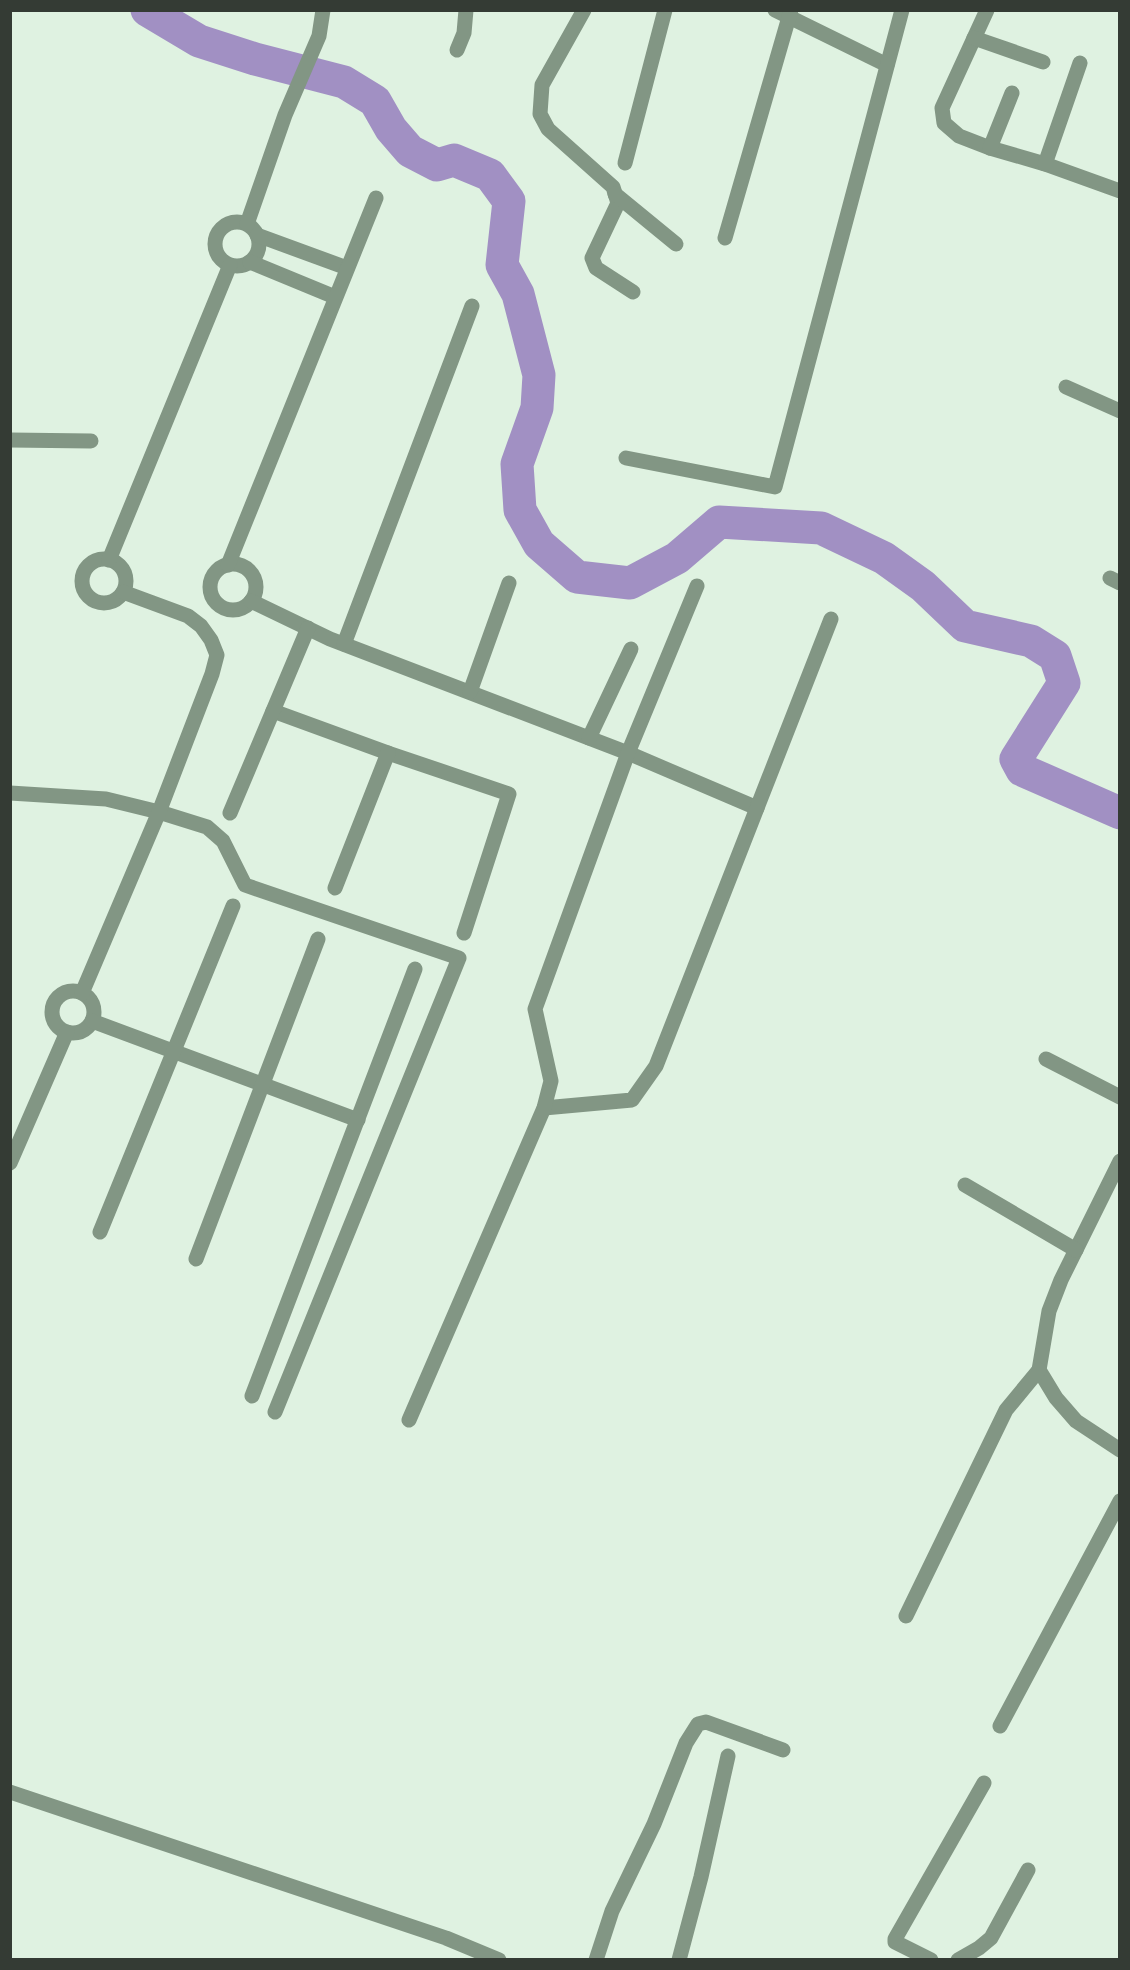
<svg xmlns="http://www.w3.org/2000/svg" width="1130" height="1970" font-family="Overpass,sans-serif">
  <rect width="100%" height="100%" fill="#dff2e1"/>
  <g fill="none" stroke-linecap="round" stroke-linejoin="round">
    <path stroke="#a190c3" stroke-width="33" d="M147,10L199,41L255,59L344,82L375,101L391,129L410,151L437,165L454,160L490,175L509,201L502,265L518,294L539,375L537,408L517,464L520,510L539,544L577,577L630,583L677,558L719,522L821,528L884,558L923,586L965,626L1031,641L1055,656L1064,683L1016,759L1022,770L1120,813"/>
    <g stroke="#829684" stroke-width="15">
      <path d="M584,10L542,85L540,114L548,129L613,187L618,203L592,258L596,268L633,292"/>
      <path d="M775,10L887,65"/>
      <path d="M987,10L942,108L944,123L959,136L990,148L1045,164L1120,191"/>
      <path d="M974,38L1043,62"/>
      <path d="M457,50L464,33L466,10"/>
      <path d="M990,148L1012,93"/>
      <path d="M625,163L665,10"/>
      <path d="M1045,164L1080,63"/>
      <path d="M615,194L676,244"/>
      <circle cx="237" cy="244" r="22"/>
      <path d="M247,224L285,115L319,36L323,10"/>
      <path d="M257,235L347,268"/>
      <path d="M725,238L791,10"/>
      <path d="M250,262L335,297"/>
      <path d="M1066,387L1120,411"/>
      <path d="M10,440L91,441"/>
      <path d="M626,458L775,487L902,10"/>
      <circle cx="104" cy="581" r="22"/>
      <path d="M109,560L230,265"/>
      <circle cx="233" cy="587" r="23"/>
      <path d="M228,565L376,198"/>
      <path d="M1110,578L1120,583"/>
      <path d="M251,601L330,639L628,753L757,808"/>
      <path d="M344,644L472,306"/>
      <path d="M470,692L509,583"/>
      <path d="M273,711L388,753L509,794L464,933"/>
      <path d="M589,738L631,649"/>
      <path d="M10,793L106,799L159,812L207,827L223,841L245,885L459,958L275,1412"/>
      <path d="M230,813L308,628"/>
      <path d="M335,888L388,753"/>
      <circle cx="73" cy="1012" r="21"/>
      <path d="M82,993L159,812L212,674L217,655L211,640L201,626L188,616L123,592"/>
      <path d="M92,1021L358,1120"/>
      <path d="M1046,1059L1120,1097"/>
      <path d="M544,1108L632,1100L656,1066L831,619"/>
      <path d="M1120,1161L1061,1280L1049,1311L1039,1370L1056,1398L1076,1421L1120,1450"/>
      <path d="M10,1163L67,1032"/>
      <path d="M965,1185L1076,1250"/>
      <path d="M100,1232L233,906"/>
      <path d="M196,1259L318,939"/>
      <path d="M252,1396L415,969"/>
      <path d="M409,1420L544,1108L551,1081L535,1009L628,753L697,586"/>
      <path d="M906,1616L1006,1410L1039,1370"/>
      <path d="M1000,1726L1120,1501"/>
      <path d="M10,1792L446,1938L499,1960"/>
      <path d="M596,1960L612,1911L654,1824L686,1743L698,1724L706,1722L783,1750"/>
      <path d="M679,1960L701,1877L728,1756"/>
      <path d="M931,1960L895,1942V1939L984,1783"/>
      <path d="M958,1960L979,1948L991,1938L1028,1870"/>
    </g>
  </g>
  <rect width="1130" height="1970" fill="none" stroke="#343b34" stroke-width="24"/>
</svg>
